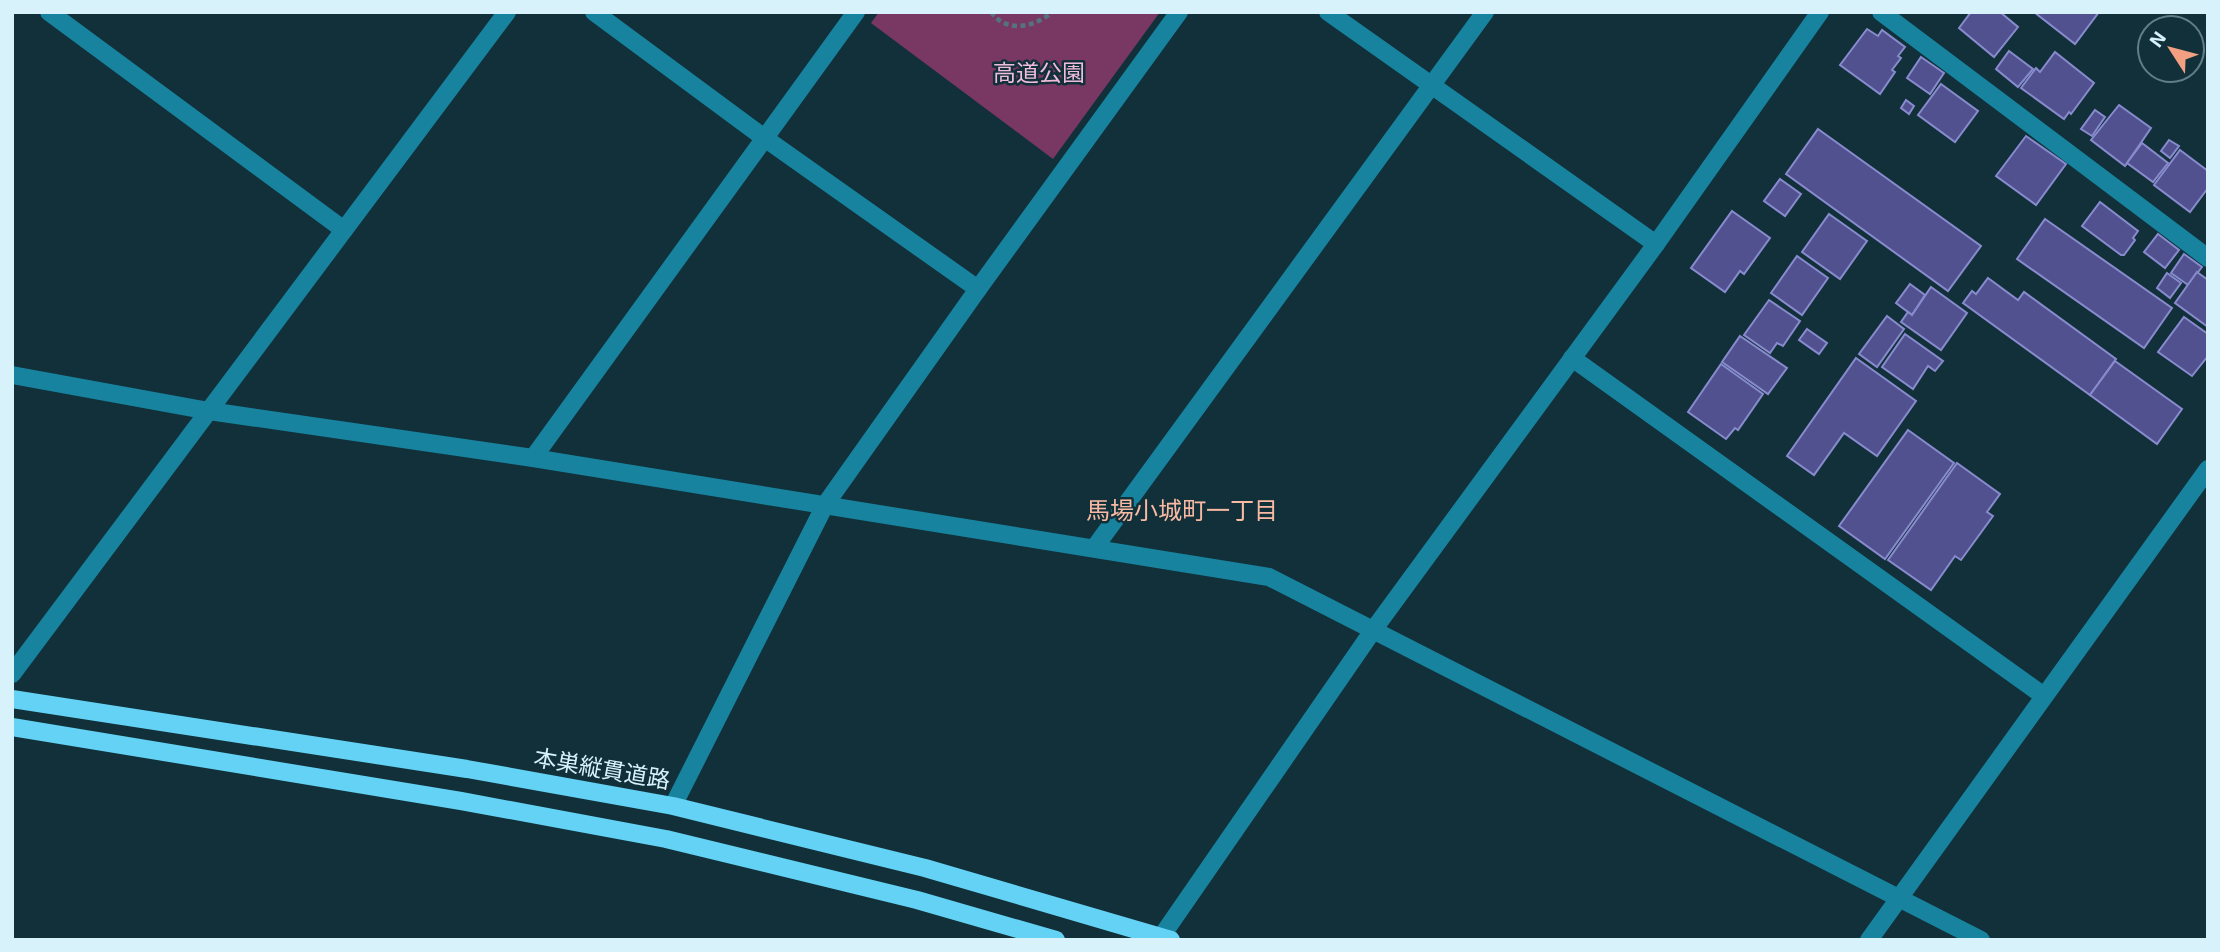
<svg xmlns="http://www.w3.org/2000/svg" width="2220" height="952" font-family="'Exo 2','Noto Sans JP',sans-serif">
  <rect width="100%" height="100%" fill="#113039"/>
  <path fill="#793764" d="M879,12H1160L1053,159L871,23Z"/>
  <g fill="#51518f" stroke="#888bce" stroke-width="2">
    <path d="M1971,12H2000L2018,27L1994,57L1959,28Z"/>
    <path d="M2034,12H2099L2075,44Z"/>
    <path d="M1867,29L1878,36L1882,30L1905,47L1898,56L1901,58L1892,70L1895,72L1880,94L1840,65Z"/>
    <path d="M2009,51L2033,69L2018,87L1996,69Z"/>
    <path d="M2055,52L2094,83L2071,114L2069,112L2064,119L2021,88L2036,68L2040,72Z"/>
    <path d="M1921,57L1944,73L1930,94L1907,78Z"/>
    <path d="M1941,84L1978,111L1955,142L1918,115Z"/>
    <path d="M1906,100L1914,106L1909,114L1901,108Z"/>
    <path d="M2119,105L2151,128L2125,166L2091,140Z"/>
    <path d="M2095,110L2105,117L2092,136L2081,129Z"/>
    <path d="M1818,129L1981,246L1948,291L1786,174Z"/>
    <path d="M2026,136L2066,164L2036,205L1996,176Z"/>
    <path d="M2169,140L2179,146L2170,158L2161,151Z"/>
    <path d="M2142,143L2168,163L2153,182L2127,163Z"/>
    <path d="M2180,150L2208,171V188L2190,212L2154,185Z"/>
    <path d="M1780,179L1801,194L1785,216L1764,201Z"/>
    <path d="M2100,202L2138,231L2133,238L2135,240L2124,255H2121L2082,226Z"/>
    <path d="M1732,211L1770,238L1744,274L1740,271L1725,292L1691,268Z"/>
    <path d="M1829,214L1867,241L1840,279L1802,252Z"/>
    <path d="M2045,219L2172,308L2144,348L2017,259Z"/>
    <path d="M2158,234L2179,250L2165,268L2144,252Z"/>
    <path d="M2184,254L2202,267L2188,285L2171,273Z"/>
    <path d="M1797,256L1828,278L1802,315L1771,293Z"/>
    <path d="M2197,272L2208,280V327L2175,303Z"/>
    <path d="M2167,273L2181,283L2170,298L2157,288Z"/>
    <path d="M1988,278L2018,300L2024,292L2116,359L2090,395L1963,303L1972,291L1976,294Z"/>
    <path d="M1910,284L1925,295L1912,315L1896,303Z"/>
    <path d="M1931,287L1967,313L1941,350L1901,322L1908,312L1912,315Z"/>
    <path d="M1769,300L1800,321L1783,346L1777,343L1770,353L1744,335Z"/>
    <path d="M1887,316L1904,329L1877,367L1859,354Z"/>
    <path d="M2184,317L2208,334V356L2192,376L2158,352Z"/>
    <path d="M1807,329L1827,343L1819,354L1799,340Z"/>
    <path d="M1905,334L1943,361L1935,371L1928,366L1913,389L1882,367Z"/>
    <path d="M1740,336L1787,368L1768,394L1722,362Z"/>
    <path d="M1856,358L1916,401L1877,456L1844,433L1814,475L1787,456Z"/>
    <path d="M2115,361L2182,409L2157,444L2090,395Z"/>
    <path d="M1721,364L1763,394L1738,430L1735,428L1726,439L1688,412Z"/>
    <path d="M1908,430L1954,463L1885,559L1839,526Z"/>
    <path d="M1957,463L2000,494L1987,512L1993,516L1961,560L1955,556L1931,590L1888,560Z"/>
  </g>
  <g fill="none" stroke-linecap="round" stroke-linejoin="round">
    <path stroke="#56737d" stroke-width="4.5" stroke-dasharray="5 3.5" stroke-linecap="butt" d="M991,12C1006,33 1034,28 1052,12"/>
    <g stroke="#17839f" stroke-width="18">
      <path d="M49,12L344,230"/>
      <path d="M594,12L763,137L978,289"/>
      <path d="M1328,12L1656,244"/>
      <path d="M1881,12L2208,258"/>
      <path d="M1572,358L2044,696"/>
      <path d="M12,375L209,411L533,458L1269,577L1981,940"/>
      <path d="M533,458L856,12"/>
      <path d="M1095,547L1485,12"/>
      <path d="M12,674L507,12"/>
      <path d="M673,806L825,505L978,289L1179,12"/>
      <path d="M1159,940L1374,629L1656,244L1820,12"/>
      <path d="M1869,940L2208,469"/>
    </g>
    <g stroke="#63d2f4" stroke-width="18">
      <path d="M12,699L467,769L673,806L925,868L1171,940"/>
      <path d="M12,727L461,801L666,839L917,900L1056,940"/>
    </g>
  </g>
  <g text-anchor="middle" stroke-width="5" stroke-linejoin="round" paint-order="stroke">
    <g font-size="23" fill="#f1bbdc" stroke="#113039">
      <text x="1039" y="81">高道公園</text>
    </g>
    <g font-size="23" fill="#d8f2fc" stroke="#113039">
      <text transform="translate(602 769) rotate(10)" y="8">本巣縦貫道路</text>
    </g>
    <g font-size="24" fill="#f9baa3" stroke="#113039">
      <text x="1182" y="519">馬場小城町一丁目</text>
    </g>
  </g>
  <rect width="2220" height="952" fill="none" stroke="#d8f2fc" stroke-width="28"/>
  <g transform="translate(2171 49) rotate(306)"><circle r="33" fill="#113039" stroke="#617e87" stroke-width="2"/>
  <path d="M0-5L12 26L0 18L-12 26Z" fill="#f2a081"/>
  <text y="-10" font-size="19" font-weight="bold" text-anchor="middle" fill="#d8f2fc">N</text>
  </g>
</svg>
